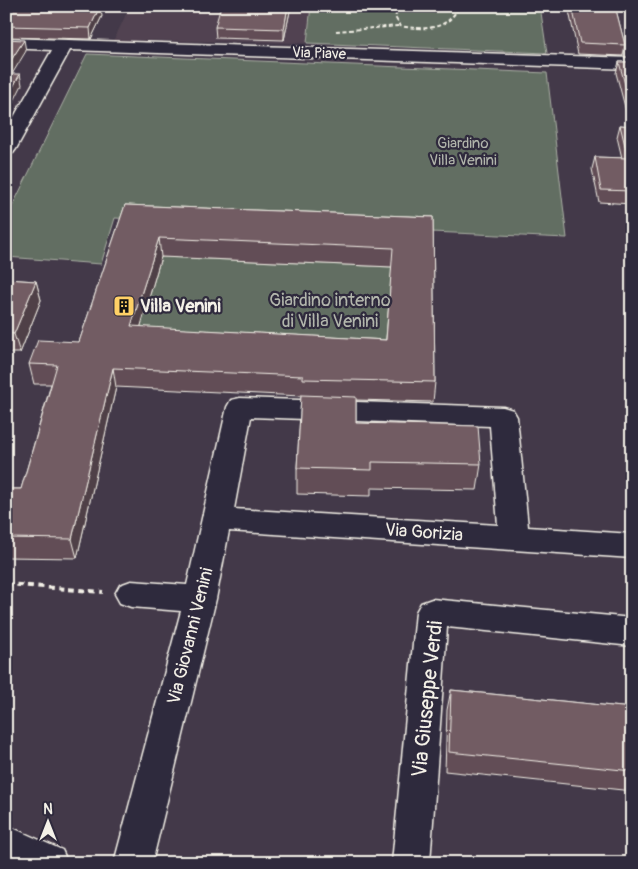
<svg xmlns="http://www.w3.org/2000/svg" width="638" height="869" font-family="Pangolin,sans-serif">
  <rect width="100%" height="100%" fill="#433949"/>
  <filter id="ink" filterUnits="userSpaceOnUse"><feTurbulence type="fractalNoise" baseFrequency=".02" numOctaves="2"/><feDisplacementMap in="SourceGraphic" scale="10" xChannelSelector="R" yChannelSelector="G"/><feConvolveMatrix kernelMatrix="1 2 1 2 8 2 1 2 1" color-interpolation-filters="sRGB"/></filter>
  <g filter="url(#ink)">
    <path fill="#514351" d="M51,6H311L307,43L114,40L128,10Z"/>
    <g fill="#626e62" stroke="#abb0a5">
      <path d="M311,6H540L547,53L307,43Z"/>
      <path d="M87,54L547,73L567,238L115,218L101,264L6,257V219Z"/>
      <path d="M161,257L392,267L384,360L135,346Z"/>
    </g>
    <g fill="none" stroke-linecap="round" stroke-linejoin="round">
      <g stroke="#f4f1e8" stroke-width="3">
        <g id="minor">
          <path d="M6,38L632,58V69L70,50L16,149L13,153L6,155V131L52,50L6,48Z"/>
          <path d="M240,398L503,407L513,410L517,417L528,527L632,534V558L229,531L216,599L152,863H114L181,611L131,607L120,603L115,594L120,585L131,581L187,585L227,407L231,400ZM251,417L490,426L498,525L234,509Z"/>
          <path d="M432,599L632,618V646L447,627L430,863H392L416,612L421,603Z"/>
          <path d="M6,825L62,850L68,863H6Z"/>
        </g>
      </g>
      <g stroke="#f4f1e8" stroke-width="2" stroke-dasharray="4 2.5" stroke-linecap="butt">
        <path d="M399,6L395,17L400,26C424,30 448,31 459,6"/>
        <path d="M336,31L399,26"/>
      </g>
      <path stroke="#f4f1e8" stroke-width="4" stroke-dasharray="6 4.5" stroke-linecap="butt" d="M6,584L103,592"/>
      <use href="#minor" fill="#2f2a3d" fill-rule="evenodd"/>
    </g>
    <g fill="#624e56" stroke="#f4f1e8" fill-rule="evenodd">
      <path d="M6,6L102,16L91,39L6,37Z"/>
      <path d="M291,6L284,40L216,38L215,27Z"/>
      <path d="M568,6H615L625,45L623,56L578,54Z"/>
      <path d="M619,62H632V204L599,202L592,169L595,157L622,158L617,137L620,125L630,126L616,73Z"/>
      <path d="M125,205L433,217L435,382L433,402L356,400V423L481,464L477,490L371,488V496L297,494V468L301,396L116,387L77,558L6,557V489H21L51,384H34L29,364L79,342ZM161,257L392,267L386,340L140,327Z"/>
      <path d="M6,279L36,281L41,300L20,353H6Z"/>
      <path d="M451,690L632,708V791L445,771L447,710Z"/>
    </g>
    <g fill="#504046" stroke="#f4f1e8">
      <path d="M100,6L102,16L91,39L90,28Z"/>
      <path d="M288,6H291L284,40V29Z"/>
      <path d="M24,40L26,51L6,84V68Z"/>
      <path d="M20,74L22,85L6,117V100Z"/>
      <path d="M159,238L161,257L135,346L131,326Z"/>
      <path d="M36,281L41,300L20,353L14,334Z"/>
      <path d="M113,368L116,387L77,558L72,539Z"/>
    </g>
    <g fill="#725b64" stroke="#f4f1e8" fill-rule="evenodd">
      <path d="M6,6H100L90,28L6,26Z"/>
      <path d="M221,6H288L284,29L215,27Z"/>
      <path d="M572,6H615L625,45L580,43Z"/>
      <path d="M6,39L24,40L6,68Z"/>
      <path d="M619,62H632V111Z"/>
      <path d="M6,74H20L6,100Z"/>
      <path d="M620,125L632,126V191L601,190L595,157L628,158Z"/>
      <path d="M125,205L433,217L435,382L303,379V376L113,368L72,539L6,538V489H21L57,365L29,364L38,340L79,342ZM159,238L393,248L386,340L131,326Z"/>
      <path d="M6,279L36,281L14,334L6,333Z"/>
      <path d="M301,395L356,397V423L478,426L481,464L372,462V470L297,468Z"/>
      <path d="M451,690L632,708V771L449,752Z"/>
    </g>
  </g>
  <defs>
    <g id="building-square" transform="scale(1.125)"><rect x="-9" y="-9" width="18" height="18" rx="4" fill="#ffd166" stroke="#2f2a3d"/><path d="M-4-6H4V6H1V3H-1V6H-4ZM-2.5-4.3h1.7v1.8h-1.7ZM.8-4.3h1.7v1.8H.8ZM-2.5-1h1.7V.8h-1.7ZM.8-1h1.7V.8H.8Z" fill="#111"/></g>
  </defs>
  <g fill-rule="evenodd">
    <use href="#building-square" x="124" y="306"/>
  </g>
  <g text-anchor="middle" stroke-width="4.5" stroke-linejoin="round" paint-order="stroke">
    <g font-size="15" fill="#f4f1e8" stroke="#2f2a3d">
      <text transform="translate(319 53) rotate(2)" y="5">Via Piave</text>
    </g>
    <g font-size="15" fill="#b2b6ac" stroke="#2f2a3d">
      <text x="463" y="148">Giardino<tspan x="463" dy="17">Villa Venini</tspan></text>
    </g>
    <g font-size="18" fill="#b2b6ac" stroke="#2f2a3d">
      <text x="330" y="306">Giardino interno<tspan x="330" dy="21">di Villa Venini</tspan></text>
    </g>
    <g font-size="18" font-weight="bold" fill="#f4f1e8" stroke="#2f2a3d" text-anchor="start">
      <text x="140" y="312">Villa Venini</text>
    </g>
    <g font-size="18" fill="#f4f1e8" stroke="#2f2a3d">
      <text transform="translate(424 532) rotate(4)" y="6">Via Gorizia</text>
      <text transform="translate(190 636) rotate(-76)" y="6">Via Giovanni Venini</text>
    </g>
    <g font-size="21" fill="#f4f1e8" stroke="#2f2a3d">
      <text transform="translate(427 699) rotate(-84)" y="7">Via Giuseppe Verdi</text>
    </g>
  </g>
  <rect width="638" height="869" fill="none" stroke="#2f2a3d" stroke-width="25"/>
  <rect x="12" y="12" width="613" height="844" fill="none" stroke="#f4f1e8" stroke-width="2" filter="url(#ink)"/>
  <g transform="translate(48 822)" stroke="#2f2a3d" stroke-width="4" paint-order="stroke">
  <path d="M0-4L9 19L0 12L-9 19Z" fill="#f4f1e8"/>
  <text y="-8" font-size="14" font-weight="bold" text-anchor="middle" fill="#f4f1e8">N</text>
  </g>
</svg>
